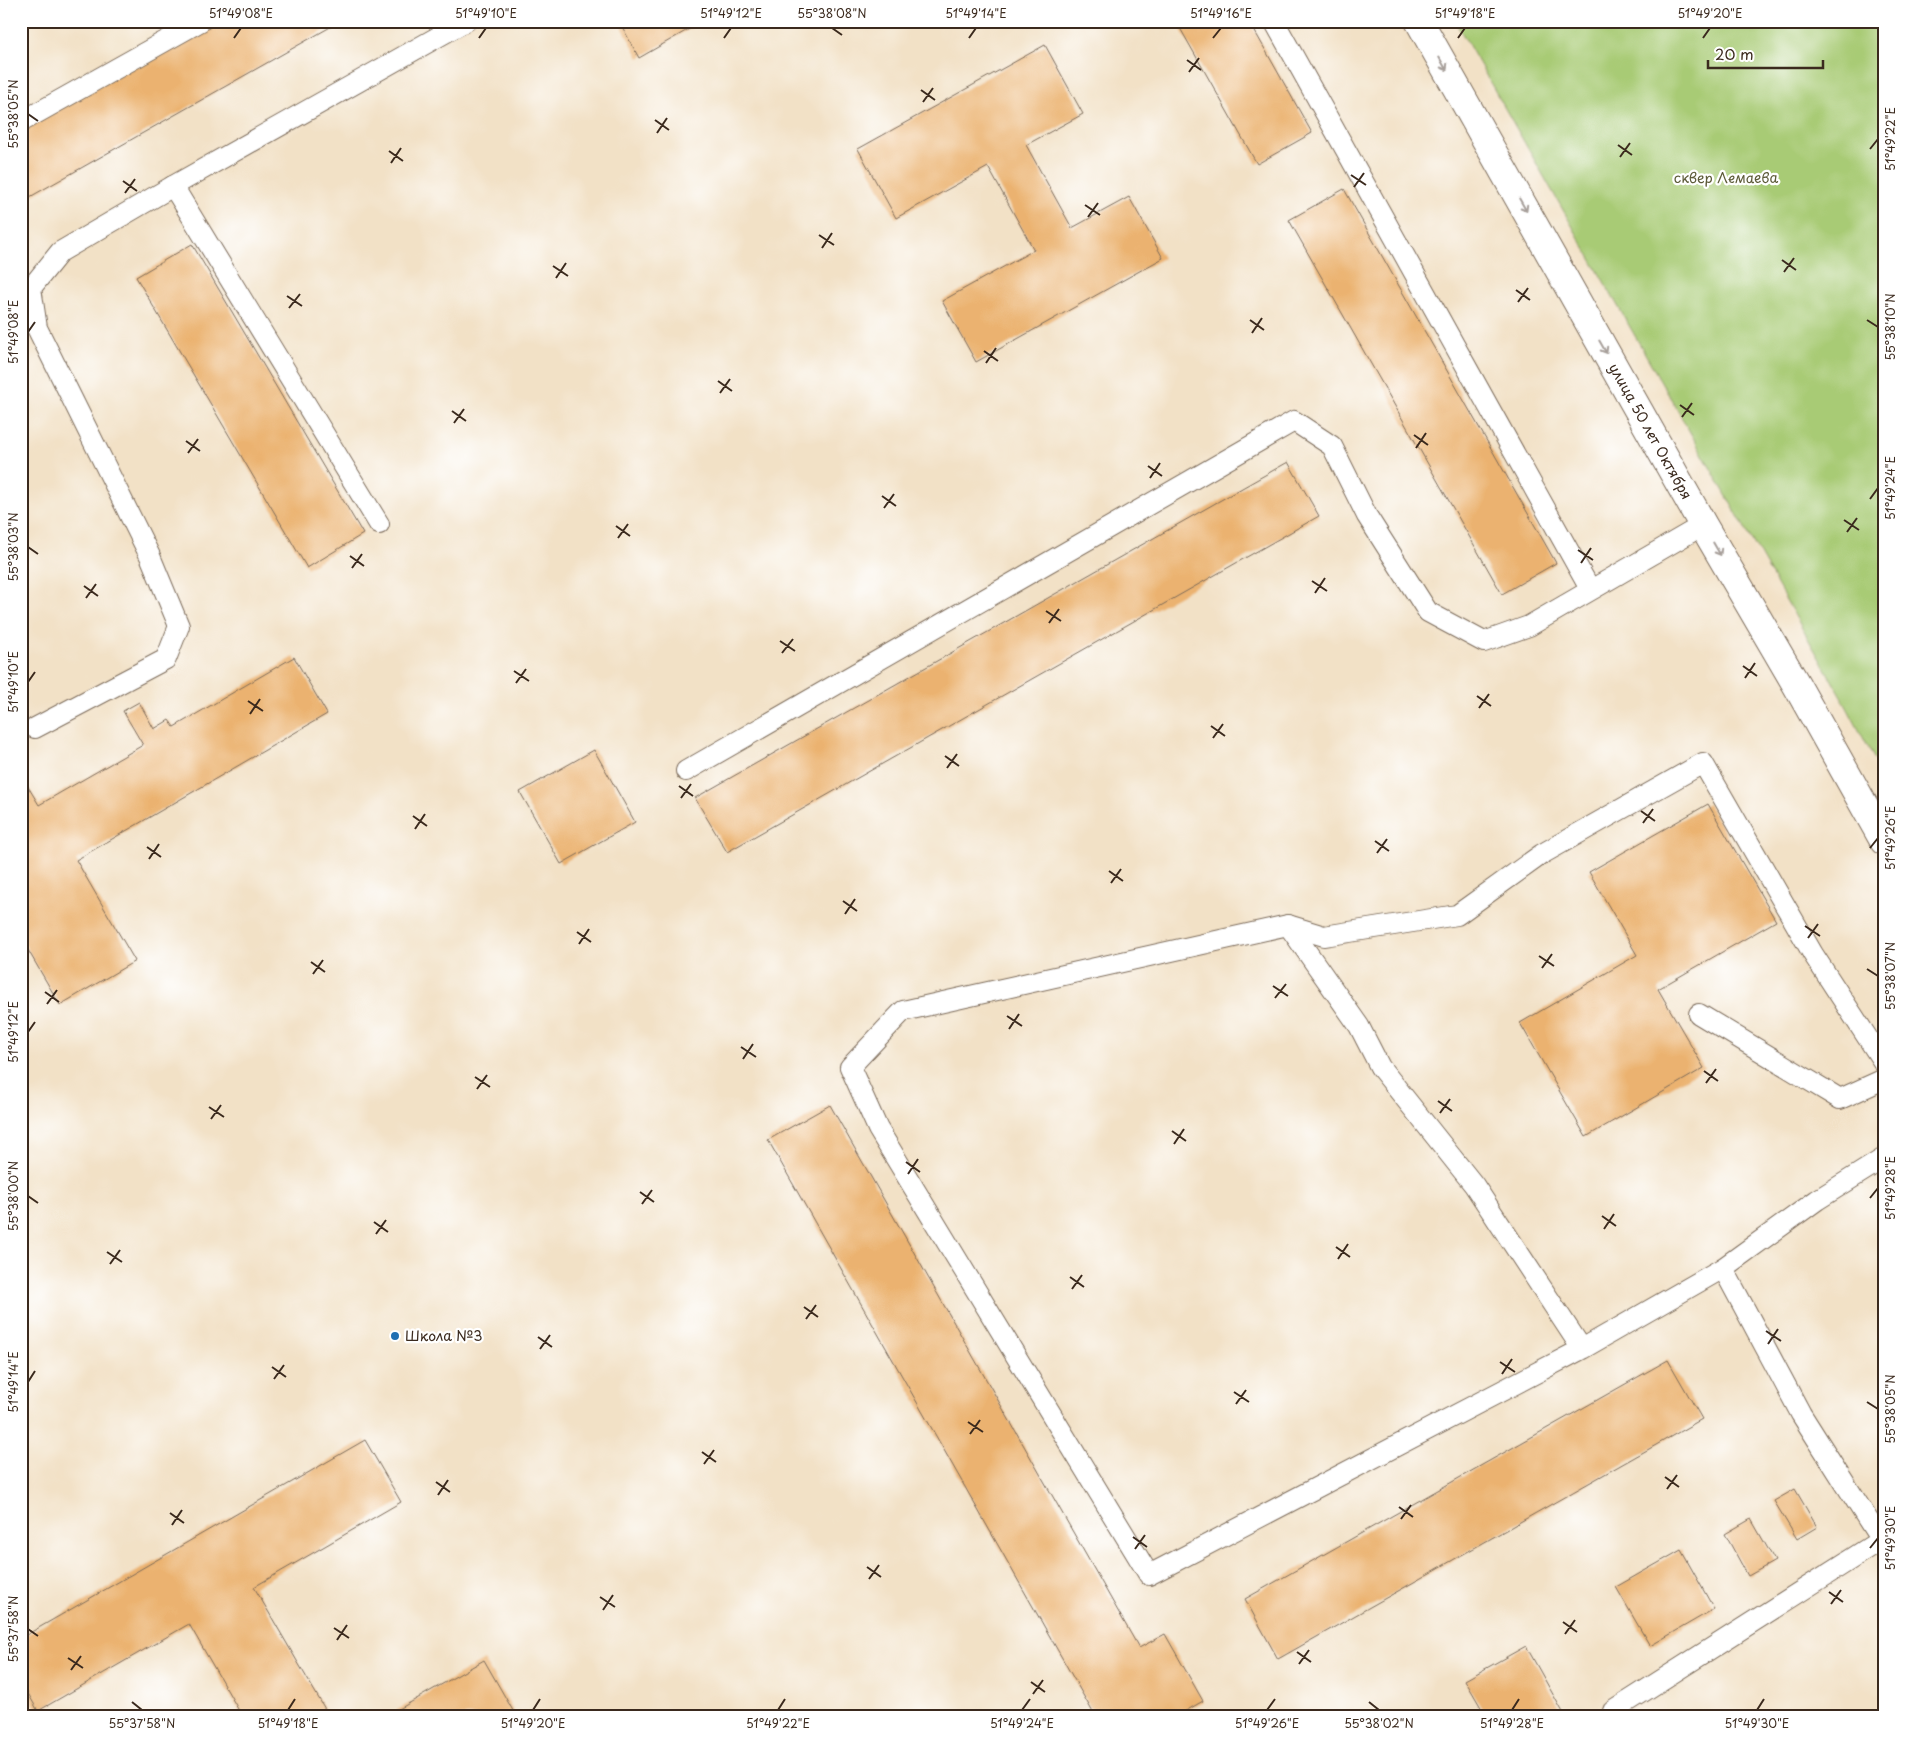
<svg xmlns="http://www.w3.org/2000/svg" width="1905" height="1737" font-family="'Playpen Sans',sans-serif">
  <rect width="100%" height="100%" fill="#fff"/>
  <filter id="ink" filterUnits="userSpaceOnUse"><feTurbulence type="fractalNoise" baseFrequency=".02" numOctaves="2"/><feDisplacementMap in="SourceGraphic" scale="10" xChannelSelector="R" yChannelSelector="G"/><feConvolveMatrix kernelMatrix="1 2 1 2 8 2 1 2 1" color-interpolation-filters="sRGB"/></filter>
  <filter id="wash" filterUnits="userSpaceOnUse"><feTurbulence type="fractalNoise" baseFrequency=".0096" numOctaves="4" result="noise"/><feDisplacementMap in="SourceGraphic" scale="20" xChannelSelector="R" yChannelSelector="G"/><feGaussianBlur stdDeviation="1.12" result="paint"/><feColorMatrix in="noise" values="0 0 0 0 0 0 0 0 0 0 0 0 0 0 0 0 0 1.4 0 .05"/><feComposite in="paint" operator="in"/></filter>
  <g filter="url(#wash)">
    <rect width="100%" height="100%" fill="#f2e1c6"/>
    <path fill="#a8cb74" stroke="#727a49" d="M1455,21H1884V777L1842,698Z"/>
    <g id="blocks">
      <g fill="#ebb26f">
        <path d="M213,21H341L21,202V130Z"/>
        <path d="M619,21H703L639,58Z"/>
        <path d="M1176,21H1249L1312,133L1257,164Z"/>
        <path d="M1045,45L1083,114L1026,145L1072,228L1129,197L1163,258L976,362L942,301L1034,250L988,167L896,218L858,149Z"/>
        <path d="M1344,189L1556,563L1502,594L1289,220Z"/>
        <path d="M192,244L363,534L307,568L136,277Z"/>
        <path d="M1288,462L1319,516L727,852L695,798Z"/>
        <path d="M294,657L327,714L76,860L135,961L60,1005L21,938V775L39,805L143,745L123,711L139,702L154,729L169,720L174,727Z"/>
        <path d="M594,750L635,822L561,864L520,792Z"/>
        <path d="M1708,804L1776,921L1658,989L1704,1068L1586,1137L1520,1023L1637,955L1589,872Z"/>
        <path d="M830,1105L1139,1648L1165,1634L1203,1701L1177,1716H1095L768,1140Z"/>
        <path d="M1668,1360L1702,1419L1278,1659L1245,1599Z"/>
        <path d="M365,1440L401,1502L254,1587L329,1716H242L189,1624L38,1711L21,1681V1638Z"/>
        <path d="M1795,1489L1817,1527L1797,1539L1774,1501Z"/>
        <path d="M1751,1519L1775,1561L1748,1576L1725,1534Z"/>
        <path d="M1681,1550L1714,1609L1650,1646L1616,1587Z"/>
        <path d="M1526,1646L1565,1716H1486L1465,1680Z"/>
        <path d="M484,1660L516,1716H387Z"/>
      </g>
    </g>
  </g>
  <g filter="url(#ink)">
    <use href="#blocks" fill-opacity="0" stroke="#7b6a59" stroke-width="1"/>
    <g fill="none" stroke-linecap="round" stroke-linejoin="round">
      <g stroke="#7b6a59" stroke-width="22">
        <g id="lane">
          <path d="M1274,21L1590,589"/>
          <path d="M21,122L201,21"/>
          <path d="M379,524L173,186L466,21"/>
          <path d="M35,728L166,659L179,626L150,556L37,328L31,288L60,252L173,186"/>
          <path d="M686,771L1294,421L1332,446L1367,516L1428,612L1484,642L1529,626L1703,525"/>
          <path d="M1288,925L1324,936L1457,915L1542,854L1703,763L1813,954L1884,1063"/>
          <path d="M1699,1014L1840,1099L1884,1079"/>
          <path d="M1884,1158L1817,1200L1723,1268L1801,1414L1884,1545"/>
          <path d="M1582,1349L1474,1185L1380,1067L1359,1026L1288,925L903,1011L850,1067L878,1129L1149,1575L1582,1349L1723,1268"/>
          <path d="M1616,1716L1613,1711L1881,1540"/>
        </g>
      </g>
      <g stroke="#7b6a59" stroke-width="30">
        <g id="secondary">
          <path id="s1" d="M1419,21L1703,525L1796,684L1884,841"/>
        </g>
      </g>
      <use href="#lane" stroke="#fff" stroke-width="20"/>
      <use href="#secondary" stroke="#fff" stroke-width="28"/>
    </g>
    <defs><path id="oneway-shaft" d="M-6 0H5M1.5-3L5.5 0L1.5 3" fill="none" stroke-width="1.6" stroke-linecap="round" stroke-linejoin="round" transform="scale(1.25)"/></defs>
    <g stroke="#a79f9a">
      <use href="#oneway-shaft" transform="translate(1443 64) rotate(60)"/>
      <use href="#oneway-shaft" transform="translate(1523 205) rotate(60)"/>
      <use href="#oneway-shaft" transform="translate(1603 347) rotate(60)"/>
      <use href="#oneway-shaft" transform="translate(1717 549) rotate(60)"/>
    </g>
  </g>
  <path fill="none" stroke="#3b2a1e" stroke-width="2" d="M832,28L842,35M234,38L241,28M479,38L486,28M724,38L731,28M969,38L976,28M1213,38L1221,28M1458,38L1465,28M1703,38L1710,28M1187,60L1201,70M1189,72L1199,58M921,90L935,100M923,102L933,88M28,114L38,121M655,120L669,130M657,133L667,118M1618,145L1632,155M1870,149L1878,139M389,151L403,161M1620,157L1630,143M391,163L401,148M1351,175L1366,185M123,181L137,191M1354,187L1364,173M125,193L135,179M1085,205L1100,215M1088,217L1098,203M819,235L834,245M822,248L832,233M1782,260L1796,270M553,266L568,276M1784,272L1794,258M556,278L566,263M1516,290L1530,300M287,296L302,306M1518,302L1528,288M289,308L300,294M1250,320L1264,330M1867,320L1878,327M28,332L35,322M1252,333L1262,318M984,351L998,361M986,363L996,348M718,381L732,391M720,393L730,379M1680,405L1694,415M452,411L466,421M1682,417L1692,403M454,423L464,409M1414,435L1428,445M186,441L200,451M1416,448L1426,433M188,453L198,439M1148,466L1162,476M1150,478L1160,463M882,496L896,506M1870,499L1878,488M884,508L894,494M1844,520L1859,530M616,526L630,536M1847,532L1857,518M618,538L628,524M28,547L38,554M1578,550L1593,560M350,556L364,566M1581,563L1591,548M352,568L362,554M1312,581L1327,591M84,586L98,596M1315,593L1325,578M86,598L96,584M1046,611L1061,621M1049,623L1059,609M780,641L795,651M782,653L793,639M1743,666L1757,676M514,671L529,681M1745,678L1755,663M28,682L35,672M516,683L526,669M1477,696L1491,706M248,701L263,711M1479,708L1489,694M250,714L260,699M1211,726L1225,736M1213,738L1223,724M945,756L959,766M947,768L957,754M679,786L693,796M681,798L691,784M1641,811L1655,821M413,816L427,826M1643,823L1653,809M415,829L425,814M1375,841L1389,851M147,847L161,857M1870,848L1878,838M1377,853L1387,839M149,859L159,844M1109,871L1123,881M1111,883L1121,869M843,901L857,911M845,914L855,899M1805,926L1820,936M577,932L591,942M1808,938L1818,924M579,944L589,929M1539,956L1554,966M311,962L325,972M1542,968L1552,954M1867,969L1878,976M313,974L323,960M1273,986L1288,996M45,992L59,1002M1275,998L1286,984M47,1004L57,990M1007,1016L1022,1026M1009,1029L1019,1014M28,1032L35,1022M741,1047L756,1057M743,1059L753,1044M1704,1071L1718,1081M475,1077L490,1087M1706,1083L1716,1069M477,1089L487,1075M1438,1101L1452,1111M209,1107L224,1117M1440,1113L1450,1099M211,1119L221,1105M1172,1131L1186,1141M1174,1144L1184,1129M906,1162L920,1172M908,1174L918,1159M640,1192L654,1202M28,1196L38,1203M1870,1198L1878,1188M642,1204L652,1190M1602,1216L1616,1226M374,1222L388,1232M1604,1229L1614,1214M376,1234L386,1220M1336,1247L1350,1257M107,1252L122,1262M1338,1259L1348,1244M110,1264L120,1250M1070,1277L1084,1287M1072,1289L1082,1275M804,1307L818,1317M806,1319L816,1305M1766,1331L1781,1341M538,1337L552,1347M1768,1344L1778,1329M540,1349L550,1335M1500,1362L1515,1372M272,1367L286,1377M1502,1374L1512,1359M274,1379L284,1365M28,1382L35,1371M1234,1392L1249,1402M1867,1402L1878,1409M1236,1404L1246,1390M968,1422L983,1432M970,1434L980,1420M702,1452L716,1462M704,1464L714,1450M1665,1477L1679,1487M436,1482L450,1492M1667,1489L1677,1475M438,1495L448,1480M1399,1507L1413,1517M170,1513L184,1523M1401,1519L1411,1505M172,1525L182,1510M1133,1537L1147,1547M1870,1548L1878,1538M1135,1549L1145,1535M867,1567L881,1577M869,1579L879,1565M1829,1592L1843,1602M600,1597L615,1607M1831,1604L1841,1590M603,1610L613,1595M1563,1622L1577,1632M334,1628L349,1638M28,1629L38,1636M1565,1634L1575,1620M337,1640L347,1625M1297,1652L1311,1662M68,1658L83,1668M1299,1664L1309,1650M71,1670L81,1656M1031,1682L1045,1692M1033,1694L1043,1680M132,1702L142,1710M1369,1702L1379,1710M288,1710L295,1699M533,1710L540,1699M778,1710L785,1699M1022,1710L1030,1699M1267,1710L1275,1699M1512,1710L1519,1699M1757,1710L1764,1699"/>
  <circle fill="#1f6fb2" stroke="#fff" stroke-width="2" cx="395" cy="1336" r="5"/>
  <g text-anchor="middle" stroke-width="4.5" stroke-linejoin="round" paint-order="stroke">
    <g font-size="14" fill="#5c5a38" stroke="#fff">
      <text x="1726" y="183">сквер Лемаева</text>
    </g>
    <g font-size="14" fill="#3b2a1e" stroke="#fff">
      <text dy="5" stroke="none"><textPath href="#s1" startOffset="471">улица 50 лет Октября</textPath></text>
    </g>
    <g font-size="14" fill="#3b2a1e" stroke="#fff" text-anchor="start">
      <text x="405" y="1341">Школа №3</text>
    </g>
  </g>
  <rect width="1905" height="1737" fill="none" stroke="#fff" stroke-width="55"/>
  <path d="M1708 60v8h115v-8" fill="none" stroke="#3b2a1e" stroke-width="2.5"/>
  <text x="1715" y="60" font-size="15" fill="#3b2a1e" stroke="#ffffff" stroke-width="4" paint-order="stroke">20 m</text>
  <rect x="28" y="28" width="1850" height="1682" fill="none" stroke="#3b2a1e" stroke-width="2"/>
  <g font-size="12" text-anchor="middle" fill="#3b2a1e">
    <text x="241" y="18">51°49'08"E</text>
    <text x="486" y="18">51°49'10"E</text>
    <text x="731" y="18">51°49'12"E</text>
    <text x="832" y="18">55°38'08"N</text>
    <text x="976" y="18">51°49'14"E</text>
    <text x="1221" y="18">51°49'16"E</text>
    <text x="1465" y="18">51°49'18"E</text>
    <text x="1710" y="18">51°49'20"E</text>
    <text transform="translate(14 114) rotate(-90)" y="4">55°38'05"N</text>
    <text transform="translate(1891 139) rotate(-90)" y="4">51°49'22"E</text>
    <text transform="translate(1891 327) rotate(-90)" y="4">55°38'10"N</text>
    <text transform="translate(14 332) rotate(-90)" y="4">51°49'08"E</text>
    <text transform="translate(1891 488) rotate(-90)" y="4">51°49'24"E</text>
    <text transform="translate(14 547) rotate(-90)" y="4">55°38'03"N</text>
    <text transform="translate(14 682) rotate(-90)" y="4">51°49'10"E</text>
    <text transform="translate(1891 838) rotate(-90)" y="4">51°49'26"E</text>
    <text transform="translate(1891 976) rotate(-90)" y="4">55°38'07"N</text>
    <text transform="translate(14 1032) rotate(-90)" y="4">51°49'12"E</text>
    <text transform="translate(1891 1188) rotate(-90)" y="4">51°49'28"E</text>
    <text transform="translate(14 1196) rotate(-90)" y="4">55°38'00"N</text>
    <text transform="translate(14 1382) rotate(-90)" y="4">51°49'14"E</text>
    <text transform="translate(1891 1409) rotate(-90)" y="4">55°38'05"N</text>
    <text transform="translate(1891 1538) rotate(-90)" y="4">51°49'30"E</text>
    <text transform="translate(14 1629) rotate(-90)" y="4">55°37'58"N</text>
    <text x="142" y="1728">55°37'58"N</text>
    <text x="288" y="1728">51°49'18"E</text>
    <text x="533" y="1728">51°49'20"E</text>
    <text x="778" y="1728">51°49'22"E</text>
    <text x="1022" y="1728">51°49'24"E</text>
    <text x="1267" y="1728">51°49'26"E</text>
    <text x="1379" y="1728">55°38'02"N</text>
    <text x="1512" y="1728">51°49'28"E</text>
    <text x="1757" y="1728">51°49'30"E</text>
  </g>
</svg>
